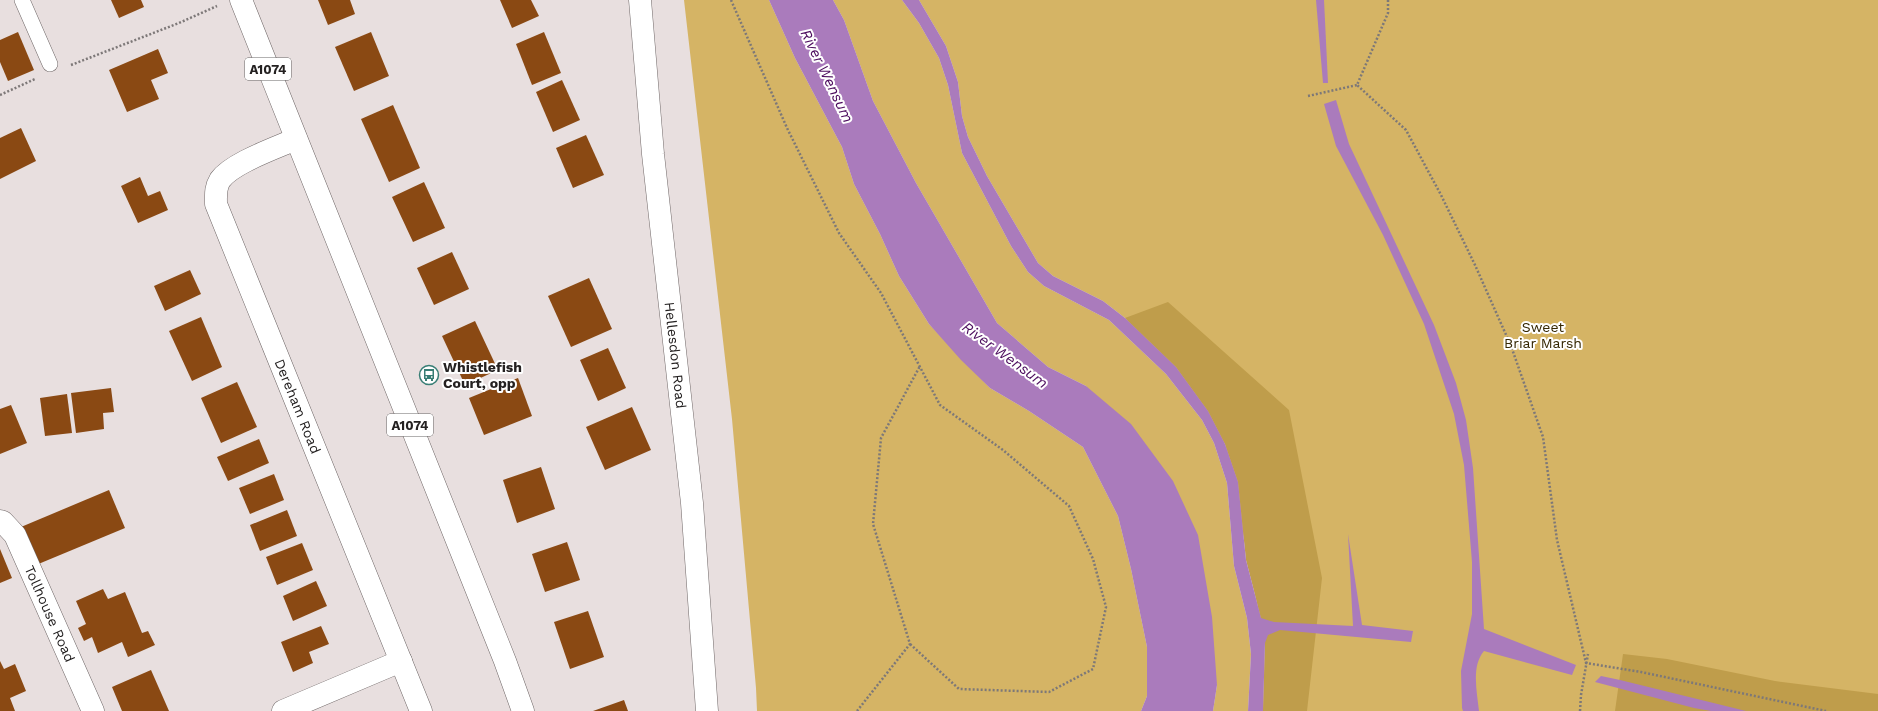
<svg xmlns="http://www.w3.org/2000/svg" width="1878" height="711" font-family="'Work Sans',sans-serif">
  <rect width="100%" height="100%" fill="#e8dfdf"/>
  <g fill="#d5b465">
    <path d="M684,0H769L795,58L842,147L854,184L880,234L899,276L929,324L990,388L1029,411L1083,447L1118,516L1131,569L1147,647V696L1141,711H757L756,688L732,419Z"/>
    <path d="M833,0H902L919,23L939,58L948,85L962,153L1011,246L1028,272L1044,286L1109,320L1166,374L1202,420L1214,443L1227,483L1234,566L1247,618L1251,654L1248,711H1213L1217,685L1086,386L1048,367L997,323L916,183L873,101L844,20Z"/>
    <path d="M919,0H1878V711H1263L1265,643L1225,444L1125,318L1103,301L1053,276L1038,263L987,176L968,137L962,116L958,82L946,46Z"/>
  </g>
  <g fill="#bf9d4b">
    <path d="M1168,302L1289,410L1322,578L1307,711H1263L1265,643L1261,618L1246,560L1238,482L1225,444L1208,411L1176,367L1125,318Z"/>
    <path d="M1623,654L1667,659L1775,681L1878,694V711H1615Z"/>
  </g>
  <g fill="#aa7bbc">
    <path d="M769,0H833L844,20L873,101L916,183L997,323L1048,367L1086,386L1131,424L1173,481L1198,535L1212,617L1217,685L1213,711H1141L1147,696V647L1131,569L1118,516L1083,447L1029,411L990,388L961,360L929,324L899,276L880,234L854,184L842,147L795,58Z"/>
    <path d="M902,0H919L946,46L958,82L962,116L968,137L987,176L1038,263L1053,276L1103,301L1125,318L1176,367L1208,411L1225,444L1238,482L1246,560L1261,618L1274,622L1353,626L1348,534L1362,625L1413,631L1411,642L1280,630L1268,635L1265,643L1263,711H1248L1251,654L1247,618L1234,566L1227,483L1214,443L1202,420L1166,374L1109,320L1044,286L1028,272L1011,246L962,153L948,85L939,58L919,23Z"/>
    <path d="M1316,0H1324L1328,83H1323Z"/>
    <path d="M1336,100L1349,144L1434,325L1456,383L1466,420L1473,468L1484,629L1576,665L1572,675L1484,651C1471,666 1477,692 1479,711H1463L1462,708L1461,671L1472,614V562L1464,465L1454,414L1424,324L1383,235L1336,146L1324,104Z"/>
    <path d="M1601,676L1620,680L1746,711H1711L1694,708L1595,682Z"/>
  </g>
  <g fill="#8a4913">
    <path d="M111,0H141L144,7L119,18Z"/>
    <path d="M318,0H350L355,14L328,25Z"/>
    <path d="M500,0H531L539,16L512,28Z"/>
    <path d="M18,32L34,70L8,81L0,62V40Z"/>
    <path d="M371,32L389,76L354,91L335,47Z"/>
    <path d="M544,32L561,73L532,85L516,44Z"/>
    <path d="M158,49L168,73L151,80L159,99L127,112L109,70Z"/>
    <path d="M562,80L580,120L553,132L536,92Z"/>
    <path d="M393,105L420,168L389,182L361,119Z"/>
    <path d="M21,128L36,161L0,179V138Z"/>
    <path d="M586,135L604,175L573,188L556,148Z"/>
    <path d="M140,177L148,196L160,191L168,210L138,223L121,186Z"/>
    <path d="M424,182L445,228L413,242L392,197Z"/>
    <path d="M452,252L469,289L434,305L417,268Z"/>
    <path d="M190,270L201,294L165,311L154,286Z"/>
    <path d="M589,278L612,329L571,347L548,296Z"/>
    <path d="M201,317L222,367L192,381L169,331Z"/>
    <path d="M475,321L498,370L465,385L442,336Z"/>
    <path d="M608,348L626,388L598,401L580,360Z"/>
    <path d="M518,378L532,416L484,435L469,398Z"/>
    <path d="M237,382L257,427L221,443L201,398Z"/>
    <path d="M111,388L114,412L103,413L104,429L76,433L71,393Z"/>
    <path d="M67,394L72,433L45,436L40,398Z"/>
    <path d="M11,405L27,443L0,454V409Z"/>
    <path d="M632,407L651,450L605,470L586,427Z"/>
    <path d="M259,439L269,463L228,481L217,457Z"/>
    <path d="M541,467L555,509L517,523L503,480Z"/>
    <path d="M274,474L284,500L250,514L239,488Z"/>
    <path d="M109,490L125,528L36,565L21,527Z"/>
    <path d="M287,510L297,536L260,551L250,525Z"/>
    <path d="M567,542L580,580L545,592L532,554Z"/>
    <path d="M302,543L313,570L277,585L266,557Z"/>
    <path d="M0,549L12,578L0,583Z"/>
    <path d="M316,581L327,606L293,621L283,596Z"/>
    <path d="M103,589L108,599L125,592L142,633L148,631L155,645L128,657L122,642L98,653L92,637L84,641L78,628L86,624L76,601Z"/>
    <path d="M588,611L604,657L570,669L554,622Z"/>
    <path d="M321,626L329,644L309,652L313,663L293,672L281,642Z"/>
    <path d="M0,661L4,669L15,664L26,691L10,698L15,711H0Z"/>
    <path d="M151,670L169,711H122L112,687Z"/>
    <path d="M624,700L628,711H593Z"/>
  </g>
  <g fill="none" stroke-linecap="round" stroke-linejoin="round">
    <g stroke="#6f6767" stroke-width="16">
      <path id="service" d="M22,0L50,64"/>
    </g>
    <g stroke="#6f6767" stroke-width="23">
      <g id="minor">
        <path id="s1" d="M640,0L653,154L692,503L707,711"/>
        <path id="s2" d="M296,139C276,148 232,163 220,180C215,188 216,195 216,204L421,711"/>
        <path id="s3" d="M0,521L3,522L15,535L93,711"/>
        <path d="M283,711L401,661"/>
      </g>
    </g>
    <g stroke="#6f6767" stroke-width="23">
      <path id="trunk" d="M241,0L505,661L523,711"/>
    </g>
    <g stroke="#7d7878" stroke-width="2.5" stroke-dasharray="2 2" stroke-linecap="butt">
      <path d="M731,0L787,128L839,233L881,293L940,405L1003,450L1069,506L1093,559L1106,607L1093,669L1049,692L959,689L910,644"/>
      <path d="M1388,0V13L1357,85L1406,130L1441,195L1475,265L1511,346L1543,437L1557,540L1586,663L1641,672L1826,711"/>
      <path d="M71,65L179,23L217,6"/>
      <path d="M0,95L35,79"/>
      <path d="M1308,96L1357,85"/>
      <path d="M857,711L910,644L873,524L881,438L920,366"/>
      <path d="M1580,711L1581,695L1588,654"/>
    </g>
    <use href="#service" stroke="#fff" stroke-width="15"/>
    <use href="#minor" stroke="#fff" stroke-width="22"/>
    <use href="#trunk" stroke="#fff" stroke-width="22"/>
  </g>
  <defs>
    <g id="bus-ring" transform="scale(1)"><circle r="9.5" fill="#fff" stroke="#387e75" stroke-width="1.5"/><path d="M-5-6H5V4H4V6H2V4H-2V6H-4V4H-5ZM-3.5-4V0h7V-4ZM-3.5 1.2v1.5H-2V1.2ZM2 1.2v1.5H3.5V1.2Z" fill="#387e75"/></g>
  </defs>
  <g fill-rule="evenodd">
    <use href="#bus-ring" x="429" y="375"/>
  </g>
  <g text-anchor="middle" stroke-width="4" stroke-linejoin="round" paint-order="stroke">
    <g fill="#fff" stroke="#666464" stroke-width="1">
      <rect x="245" y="58" width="46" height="22" rx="3"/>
      <rect x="387" y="414" width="46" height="22" rx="3"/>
    </g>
    <g font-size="13" font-weight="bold" fill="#242121">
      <text x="268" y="74">A1074</text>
      <text x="410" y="430">A1074</text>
    </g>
    <g font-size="14" fill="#352702" stroke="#fff">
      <text x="1543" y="332">Sweet<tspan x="1543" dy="16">Briar Marsh</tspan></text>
    </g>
    <g font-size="14" fill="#242121" stroke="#fff">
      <text dy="5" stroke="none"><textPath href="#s1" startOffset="357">Hellesdon Road</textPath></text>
      <text dy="5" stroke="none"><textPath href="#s2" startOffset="330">Dereham Road</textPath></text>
      <text dy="5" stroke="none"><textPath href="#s3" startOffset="107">Tollhouse Road</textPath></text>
    </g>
    <g font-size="14" font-weight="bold" fill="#242121" stroke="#fff" text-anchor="start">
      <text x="443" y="372">Whistlefish<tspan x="443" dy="16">Court, opp</tspan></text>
    </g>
    <g font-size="15" font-style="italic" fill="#4b0b5d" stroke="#fff">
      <text transform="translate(827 76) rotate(64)" y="5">River Wensum</text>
      <text transform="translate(1005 355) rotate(36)" y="5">River Wensum</text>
    </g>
  </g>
</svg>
